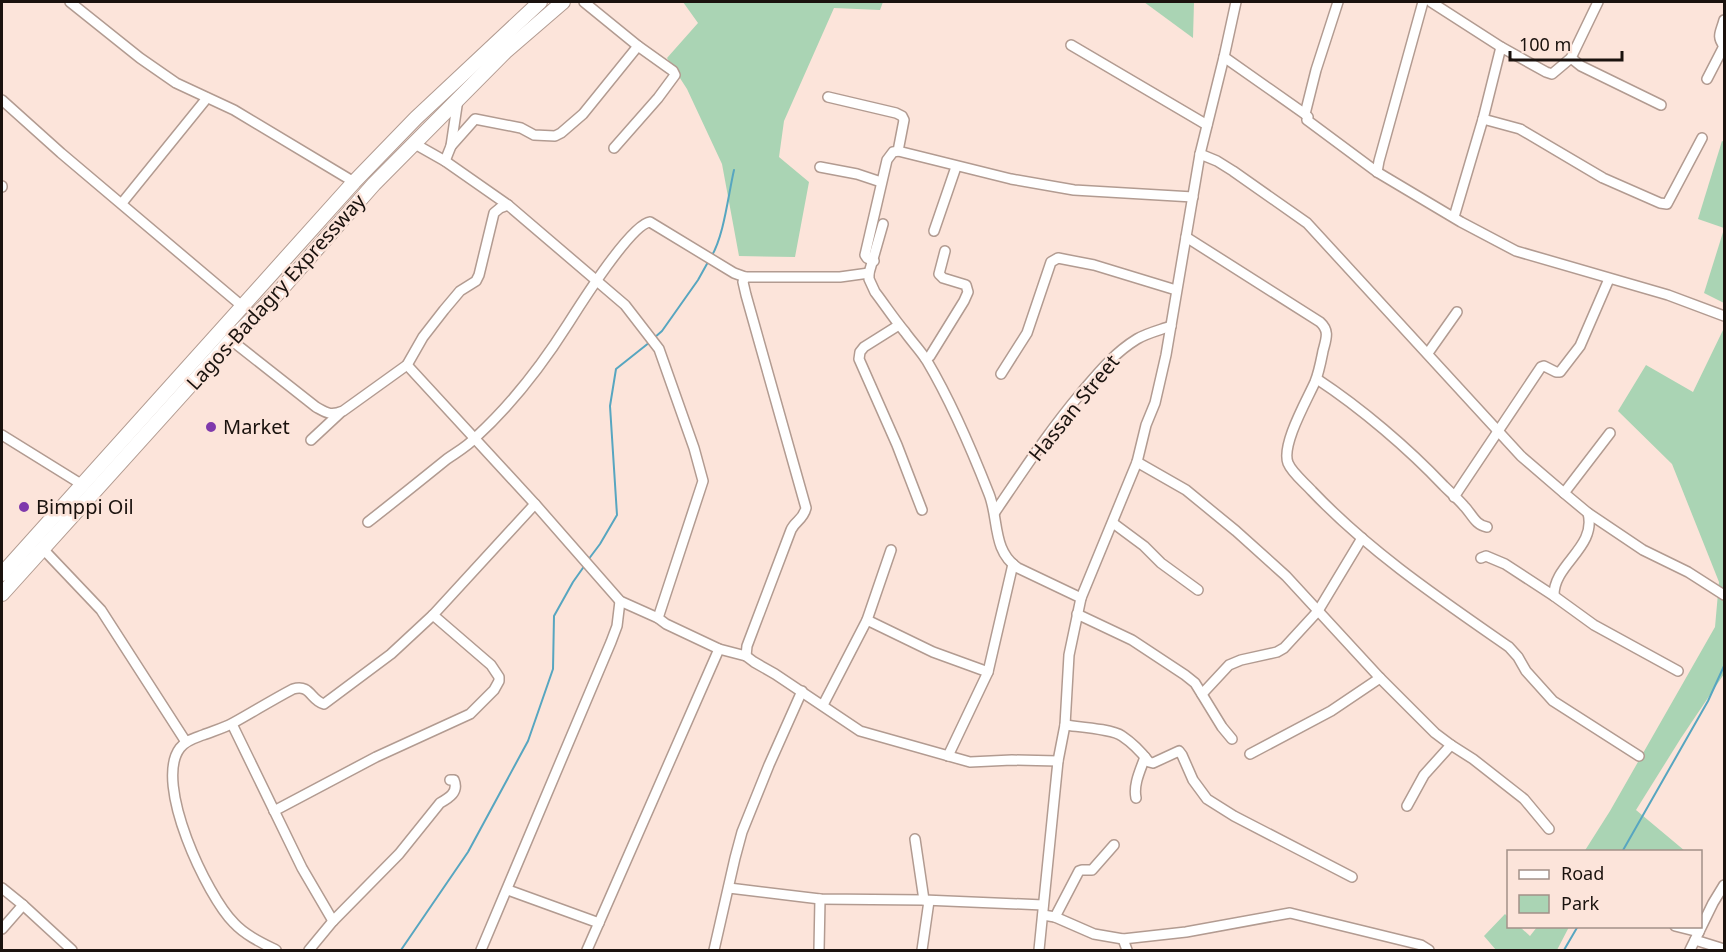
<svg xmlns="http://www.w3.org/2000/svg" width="1726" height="952" font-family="'Noto Sans',sans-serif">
  <rect width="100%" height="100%" fill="#fce4da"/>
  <g fill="#aad4b4">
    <path d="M683,2H883L880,10L834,8L784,121L779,157L809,182L795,257L739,256L722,164L687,89L667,58L698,23Z"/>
    <path d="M1144,2H1194L1193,38Z"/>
    <path d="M1722,141L1724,142V228L1698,219Z"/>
    <path d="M1724,229V303L1704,293Z"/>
    <path d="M1724,328V674L1681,738L1636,810L1685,851L1584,852L1610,811L1715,627L1719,582L1672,464L1618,411L1646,365L1693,392Z"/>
    <path d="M1505,914L1508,917V926L1520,927L1530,936L1537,927H1569L1557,950H1496L1484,936Z"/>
  </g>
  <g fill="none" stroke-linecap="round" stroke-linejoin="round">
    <g stroke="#57a6c0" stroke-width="2">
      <path d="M711,257C724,236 728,196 734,170"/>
      <path d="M654,338L662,331L698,280L708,262"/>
      <path d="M588,560L600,544L617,515L610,406L616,369L650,342"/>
      <path d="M1622,852L1708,701L1724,666"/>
      <path d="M401,950L468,852L528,741L553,669L554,616L573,582L585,565"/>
      <path d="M1564,950L1578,926"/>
    </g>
    <g stroke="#b29b91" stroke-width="12">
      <g id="minor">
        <path d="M70,2L140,58L176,83L234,110L354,182"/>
        <path d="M584,2L638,46L673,71L675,75L658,98L614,148"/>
        <path d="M1431,2L1501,47L1546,72L1552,74L1571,58L1598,2"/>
        <path d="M1724,20C1721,32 1716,36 1724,46"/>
        <path d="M1071,45L1207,125"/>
        <path d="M1224,57L1305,114L1308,117L1307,120L1377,172L1461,222L1516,251L1668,295L1724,316"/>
        <path d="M1571,58L1581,66L1661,105"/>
        <path d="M1707,79L1724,46"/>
        <path d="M828,97L896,113L902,116L904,120L898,151L893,152L887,160L865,255L867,258L874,261"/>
        <path d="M2,100L61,153L242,306"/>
        <path d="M1305,114L1316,70L1338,2"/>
        <path d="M1483,119L1520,129L1603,178L1660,203L1667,204L1702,138"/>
        <path d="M415,144L445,161L508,205L625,305L659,349L694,448L703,481L658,618"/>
        <path d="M451,146L475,119L521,128L534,135L555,136L561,133L583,114L638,46"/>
        <path d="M898,151L1011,179L1074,190L1193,197"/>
        <path d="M1200,154L1217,161L1233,171L1307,223L1521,456L1564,493L1588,513L1643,550L1688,572L1724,595"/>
        <path d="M445,161L451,146L458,99"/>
        <path d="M820,167L857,174L881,182"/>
        <path d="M1377,172L1379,161L1423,2"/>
        <path d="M2,186V187"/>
        <path d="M122,203L207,98"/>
        <path d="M1454,217L1483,119L1501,47"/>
        <path d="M883,224L869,273V279L875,292C885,305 894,319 905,332C912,342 921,351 927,361C952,403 971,448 989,494C999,519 992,551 1018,568L1081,598"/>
        <path d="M934,231L956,167"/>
        <path d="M1186,237L1320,322C1330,331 1326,339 1323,351C1321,361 1319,372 1315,382C1307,400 1281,445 1288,463C1292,473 1305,483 1312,491C1370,552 1440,599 1509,647L1518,657L1526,671L1553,701L1639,756"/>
        <path d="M745,277L743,282L746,295L806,508C803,520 795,521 791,530L747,646L746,656"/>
        <path d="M899,325L864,347L860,352L859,359L897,445L922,510"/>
        <path d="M231,340L316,407C327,413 330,416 343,411L407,365L423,337L444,310L460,291L476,281L479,275L494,213L500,208L508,205"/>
        <path d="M1428,353L1457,312"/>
        <path d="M926,359L930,356L964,301L968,292L966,285L943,278L939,274L945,251"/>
        <path d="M407,365L535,504L620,601L658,618L666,624L719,649L746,656L754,662L775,674L860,731L970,762L1012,760L1058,761"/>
        <path d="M1001,374L1027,333L1051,262L1058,258L1094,265L1176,290"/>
        <path d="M1317,379C1361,408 1408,448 1444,486C1451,493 1458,499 1464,506C1472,514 1475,525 1487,527"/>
        <path d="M2,435L81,484"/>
        <path d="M311,440L340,413"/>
        <path d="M1137,462L1186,490L1236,531L1286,576L1380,678L1435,733L1451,745L1473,759L1524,799L1549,829"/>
        <path d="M1564,493L1610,433"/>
        <path d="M1454,497L1541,367L1544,366L1556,372H1560L1580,346L1609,279"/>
        <path d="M995,512C1023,471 1049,431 1081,393C1098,373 1114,353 1137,339C1147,333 1160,330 1171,326"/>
        <path d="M368,522C395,501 421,480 447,459C457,452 468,446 476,437C512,404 542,365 568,324C580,305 631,224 650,222L734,273L745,277H840L869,273"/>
        <path d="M1113,523L1144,546L1161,563L1198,590"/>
        <path d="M43,549L101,610L186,742"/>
        <path d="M1481,558L1486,556L1505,564L1554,596L1594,625L1678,671"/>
        <path d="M1554,596C1553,564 1597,548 1588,513"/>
        <path d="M1077,614L1132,640L1185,675L1195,683L1222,727L1232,739"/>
        <path d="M867,620L933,652L988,672"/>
        <path d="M1202,694L1229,665L1241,660L1277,652L1284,648L1318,611L1362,538"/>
        <path d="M823,705L867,620L891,550"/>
        <path d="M232,724L302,868L333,921"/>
        <path d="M1065,725C1079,727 1112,729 1122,736C1131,742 1142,753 1149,762L1153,763L1179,751L1182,755L1193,780L1207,799L1234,816L1352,877"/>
        <path d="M1250,754L1331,711L1380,678"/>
        <path d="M948,756L988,672L1013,564"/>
        <path d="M1136,798C1133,784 1141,769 1145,757"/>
        <path d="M1407,806L1424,775L1451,745"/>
        <path d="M274,811L376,757L470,714L494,690L499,681V677L491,665L433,615"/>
        <path d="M915,839L924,900"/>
        <path d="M2,888L23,905L72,950"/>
        <path d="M729,888L820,899L924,900L1043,905"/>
        <path d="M508,890L599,923"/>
        <path d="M1043,915L1055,917L1094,934L1123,939L1186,932L1290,913L1421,945L1429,950"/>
        <path d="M1055,917L1079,871L1082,870H1092L1114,845"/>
        <path d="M1675,926L1699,932"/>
        <path d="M2,929L23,905"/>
        <path d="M1123,939L1127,950"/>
        <path d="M1695,940L1724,949"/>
        <path d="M276,950C262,943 245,935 234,923C207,896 153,783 180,748C186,740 195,738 203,735C213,731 224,728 233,723C253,712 272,700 293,689C311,684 310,700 324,704L391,654L433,615L535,504"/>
        <path d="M309,950L333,921L399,854L440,803C449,798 459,792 454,780H450"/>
        <path d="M481,950L611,642L617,626L620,601"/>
        <path d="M587,950L719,649"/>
        <path d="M714,950L735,858L742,832L769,765L802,691"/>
        <path d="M819,950L820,899"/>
        <path d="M922,950L929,901"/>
        <path d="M1039,950L1058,761L1065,725L1069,655L1081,598L1137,462L1146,425L1155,403L1166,355L1200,154L1224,57L1236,2"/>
        <path d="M1690,950L1713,903L1724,885"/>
      </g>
    </g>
    <g stroke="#b29b91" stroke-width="16">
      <g id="highway">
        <path d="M2,574L354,182L416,118L540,2"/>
        <path d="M2,594L231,340L278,293L374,184L505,52L563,2"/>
      </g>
    </g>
    <use href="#minor" stroke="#fff" stroke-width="9"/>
    <use href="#highway" stroke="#fff" stroke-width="14"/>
  </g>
  <g fill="#7f39ac" stroke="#fce4da" stroke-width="2">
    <circle cx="211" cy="427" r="6"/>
    <circle cx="24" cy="507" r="6"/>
  </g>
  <g text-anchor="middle" stroke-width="5" stroke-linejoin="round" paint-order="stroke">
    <g font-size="20" fill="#1a120e" stroke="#fce4da">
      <text transform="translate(276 292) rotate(-48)" y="7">Lagos-Badagry Expressway</text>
      <text transform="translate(1074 408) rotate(-51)" y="7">Hassan Street</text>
    </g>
    <g font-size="20" fill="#1a120e" stroke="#fce4da" text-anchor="start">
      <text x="223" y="434">Market</text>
      <text x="36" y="514">Bimppi Oil</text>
    </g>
  </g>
  <rect width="1726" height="952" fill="none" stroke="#1a120e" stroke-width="6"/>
  <rect x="1507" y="850" width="195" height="78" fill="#fce4da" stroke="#a29088" stroke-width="1.5"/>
  <rect x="1519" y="870" width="30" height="9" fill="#ffffff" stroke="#a29088" stroke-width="1.5"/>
  <text x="1561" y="880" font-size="18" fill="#1a120e">Road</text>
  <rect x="1519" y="895" width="30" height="18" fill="#aad4b4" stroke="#a29088" stroke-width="1.5"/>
  <text x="1561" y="910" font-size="18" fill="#1a120e">Park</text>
  <path d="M1510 51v9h112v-9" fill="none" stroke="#1a120e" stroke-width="3"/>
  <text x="1519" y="51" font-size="18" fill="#1a120e" stroke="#fce4da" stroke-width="4.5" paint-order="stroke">100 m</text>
</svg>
